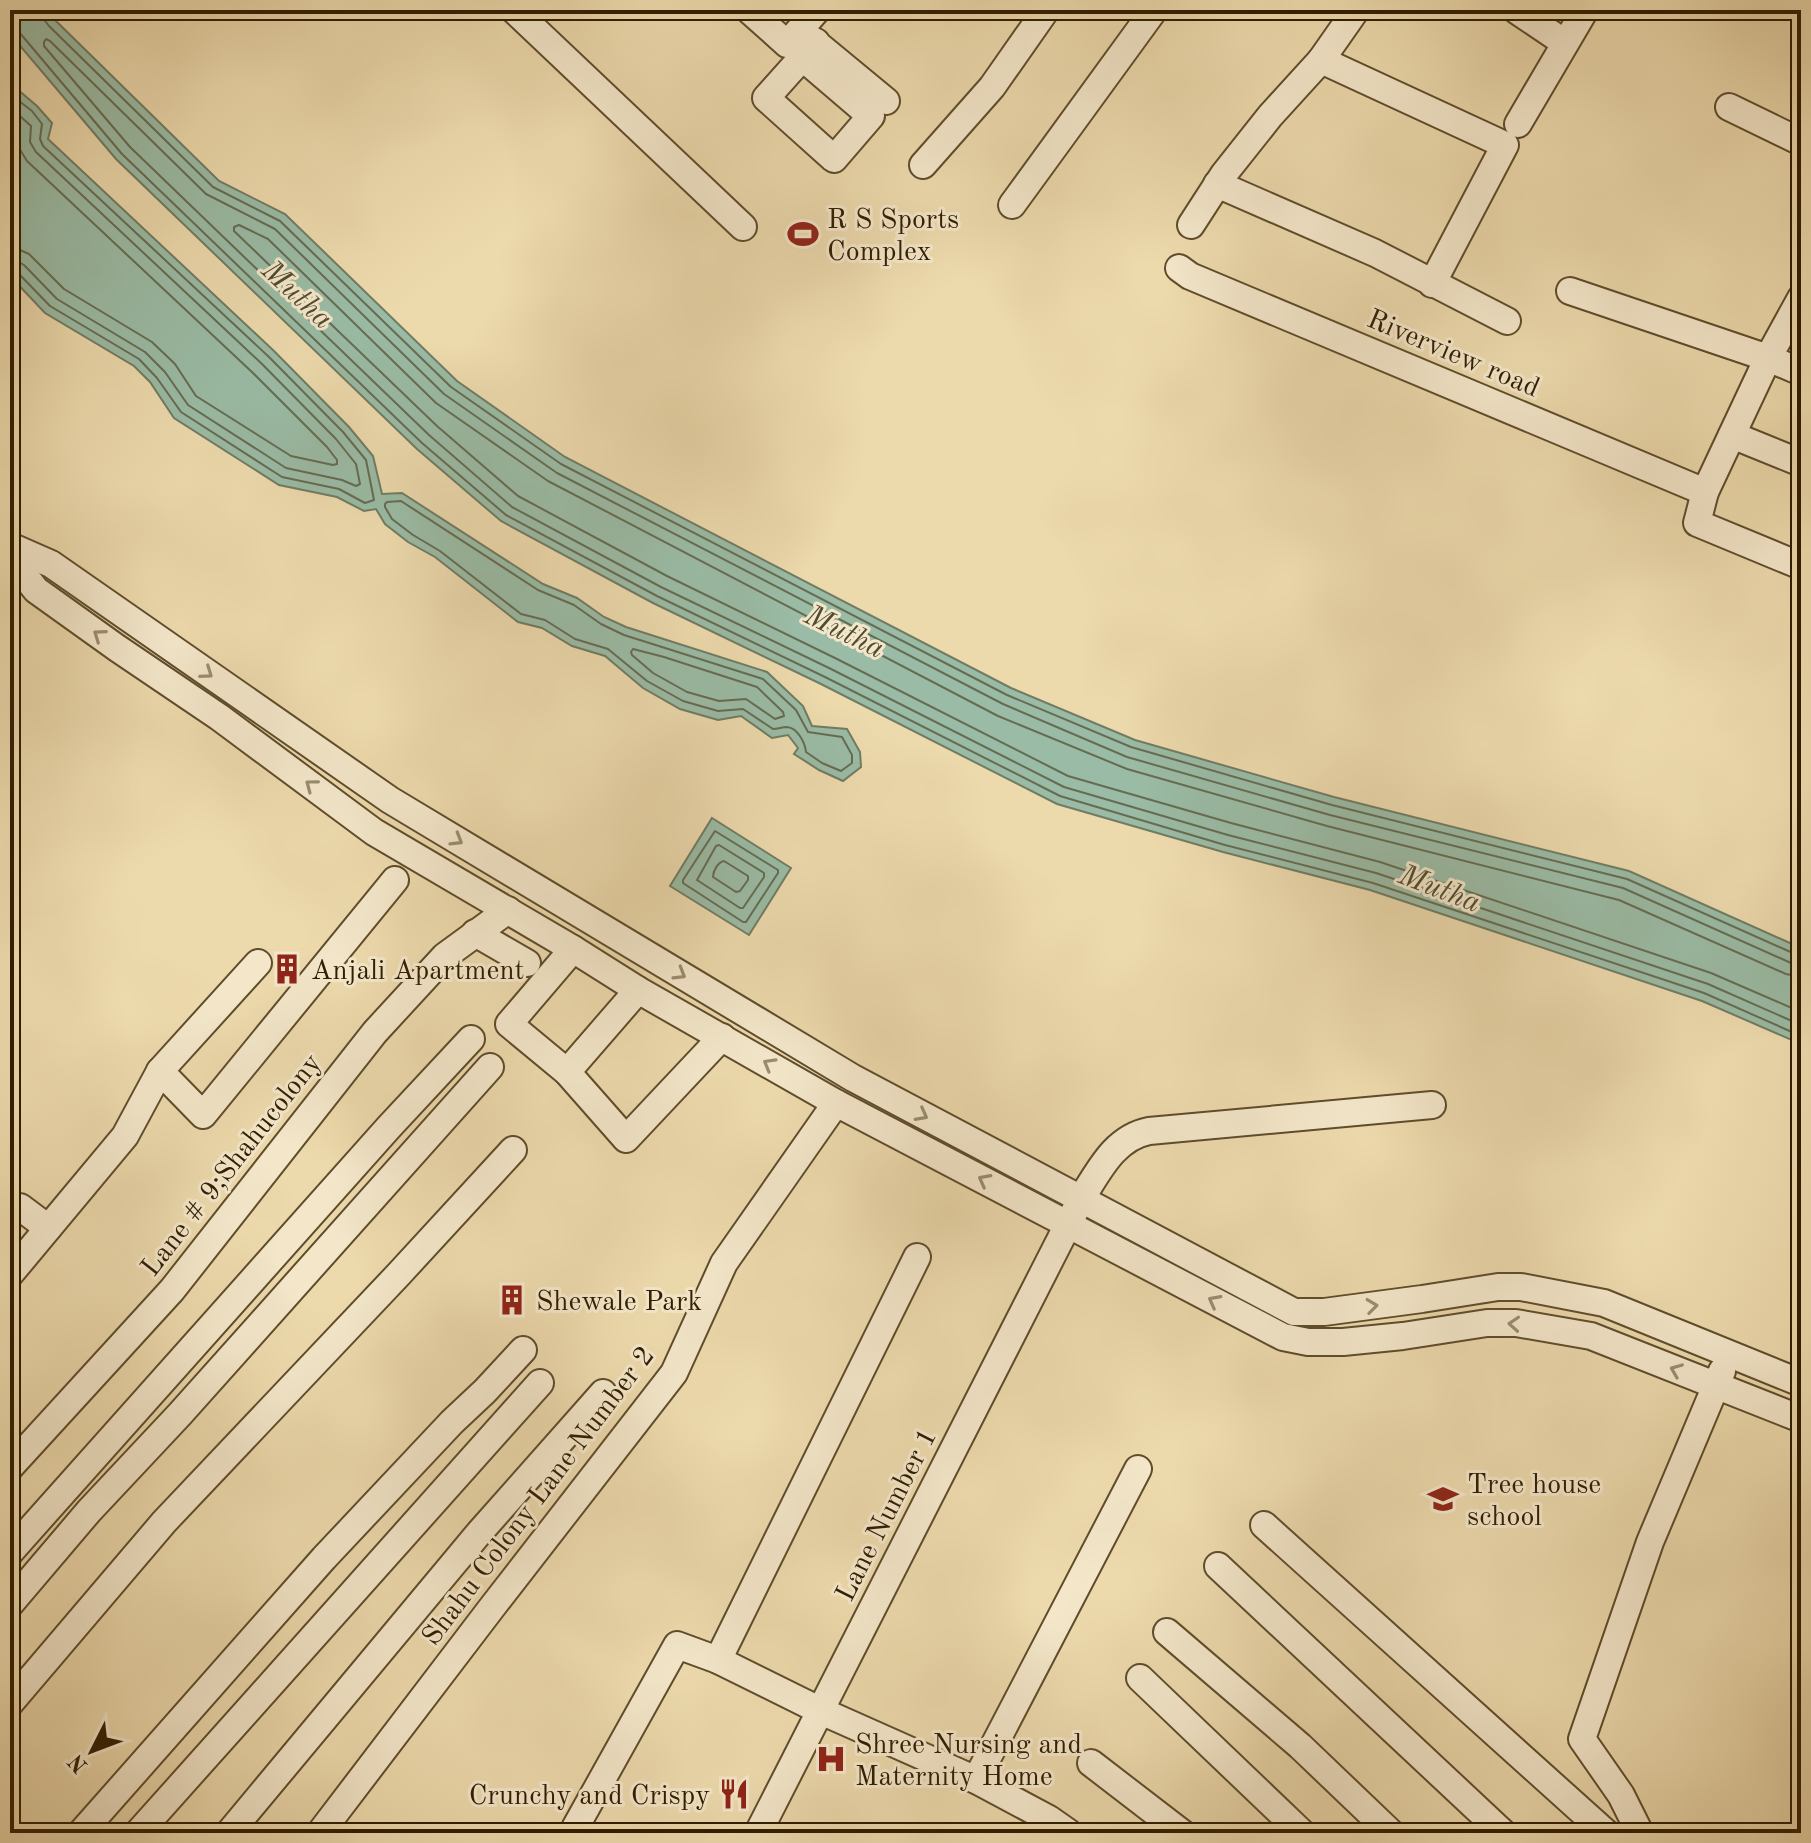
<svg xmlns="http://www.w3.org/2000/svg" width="1811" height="1843" font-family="'Old Standard TT',serif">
  <rect width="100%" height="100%" fill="#ecd9ac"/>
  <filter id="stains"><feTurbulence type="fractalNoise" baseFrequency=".0025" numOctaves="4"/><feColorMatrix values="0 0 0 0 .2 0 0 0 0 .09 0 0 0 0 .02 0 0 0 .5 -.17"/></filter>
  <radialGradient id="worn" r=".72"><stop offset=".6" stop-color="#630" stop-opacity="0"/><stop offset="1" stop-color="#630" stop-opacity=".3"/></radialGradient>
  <g fill="#9abba5" stroke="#707c63" stroke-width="2">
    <path d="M10,10H47L55,20L219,181L285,214L457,381L565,457L1011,688L1135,740L1334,797L1629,871L1801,948V1044L1702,1001L1370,890L1223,852L1057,804L821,684L653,603L501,521L417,449L116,159L10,34Z"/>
    <path d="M10,83L37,106L52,123L48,139L274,351L349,427L373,456L382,494L402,493L543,584L577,598L604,617L626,627L767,672L803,706L812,726L847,729L860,752L861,767L843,781L819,770L794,754L798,748L788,735L772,738L741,716L718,720L680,709L643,688L605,656L572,646L542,628L518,622L435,557L408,542L385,524L376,509L364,511L337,497L279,485L174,418L150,382L134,366L45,313L10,276Z"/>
    <path d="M712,818L791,868L749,935L670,886Z"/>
  </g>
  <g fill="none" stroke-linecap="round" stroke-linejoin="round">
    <g stroke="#656c52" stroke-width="2">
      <path d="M41,10L42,17L49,26L213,187L280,221L451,387L561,464L1007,695L1131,747L1332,805L1627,879L1795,954L1801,955"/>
      <path d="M10,29L19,32L122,154L422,443L506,515L657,596L825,677L1060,796L1225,845L1373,883L1704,993L1801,1036"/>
      <path d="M10,94L32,111L42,124L40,139L43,146L269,357L343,432L366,460L374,500L365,503L339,489L282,477L181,412L157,378L139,359L50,306L19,274L10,271"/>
      <path d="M10,107L31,126L30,142L36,152L262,364L336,439L356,464L360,484L356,486L342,480L286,468L188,405L165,372L145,352L57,299L24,265L17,261H10"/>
      <path d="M10,122L18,130L19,148L27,161L253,373L327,447L337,460V464L333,465L291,456L196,396L175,364L152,342L64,289L29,254L20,250L10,249"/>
      <path d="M401,501L538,590L574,605L601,624L624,635L763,679L796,710L808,732L842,737L852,755V763L841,771L822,763L806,752C805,743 798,728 787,727C782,727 778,729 773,729L743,709L718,711L683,701L647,681L608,649L575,639L545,620L521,614L440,551L413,535L392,519L385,507V504L387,502Z"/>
      <path d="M633,649L664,657L757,687L783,712L784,716L775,719L746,699L719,701L687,692L653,673L632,655L631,652Z"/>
      <path d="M715,831L778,870V873L746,922H743L683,883V880Z"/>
      <path d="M719,845L764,873V877L743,908H740L697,880L716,846Z"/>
      <path d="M724,861L748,876V880L740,891L736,892L713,877C713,871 718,862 724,861Z"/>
      <path d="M1801,965L1791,963L1623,888L1330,815L1127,757L1003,704L557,473L444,394L275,229L206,194L50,41L46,39L44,42V46L130,147L429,435L512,507L661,587L829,668L1064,787L1228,835L1376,873L1708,984L1801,1025"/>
      <path d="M1801,977L1786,974L1619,900L1327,826L1127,769L998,716L548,481L436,403L268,239L239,225L234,227V231L437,426L518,496L667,576L835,658L1068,776L1231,823L1380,862L1711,973L1801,1012"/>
    </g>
    <g stroke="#5f4c2b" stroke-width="30">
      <g id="minor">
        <path d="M514,10L743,227"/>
        <path d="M749,10L787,44L817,10"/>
        <path d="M1516,10L1565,43"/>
        <path d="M800,30L886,101"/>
        <path d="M802,57L871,116L834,159L766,98L816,42"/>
        <path d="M1321,60L1505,145L1432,284"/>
        <path d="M1729,107L1801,142"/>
        <path d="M1518,124L1585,10"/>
        <path d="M923,165L992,87L1046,10"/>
        <path d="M1217,184L1375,253L1507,321"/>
        <path d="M1012,205L1154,10"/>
        <path d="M1191,225L1224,174L1270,116L1321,60L1356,10"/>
        <path d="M1179,268L1190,276L1705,492"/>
        <path d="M1570,291L1768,358L1801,372"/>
        <path d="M1801,298L1768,358L1705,492L1697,523L1801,566"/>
        <path d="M1732,435L1801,463"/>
        <path d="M10,546L51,564L390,800L853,1078L1294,1312H1324L1422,1299L1498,1287H1521L1604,1303L1801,1383"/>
        <path d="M10,557L36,590L117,648L219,717L374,832L573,949L638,990L836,1103L1283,1337L1308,1342H1343L1403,1336L1487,1323H1516L1591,1336L1801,1419"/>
        <path d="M475,933L527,963"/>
        <path d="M573,949L509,1024L567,1072L626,1139L722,1037"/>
        <path d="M160,1071L203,1115L395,880"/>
        <path d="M567,1072L638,990"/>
        <path d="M20,1207L48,1228"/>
        <path d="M10,1274L125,1136L160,1071L258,963"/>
        <path d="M10,1467L172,1290L375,1032L445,956L508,910"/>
        <path d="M1264,1525L1606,1833"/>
        <path d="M10,1552L389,1127L471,1039"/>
        <path d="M1218,1566L1503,1833"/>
        <path d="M10,1604L89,1511L180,1414L490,1067"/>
        <path d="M1167,1632L1300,1746L1391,1833"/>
        <path d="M718,1660L917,1257"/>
        <path d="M1140,1678L1302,1833"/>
        <path d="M10,1703L164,1522L398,1275L513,1150"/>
        <path d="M1091,1763L1182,1833"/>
        <path d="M976,1780L1138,1469"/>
        <path d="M575,1828L677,1645L718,1660L821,1711L976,1780L1049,1819L1069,1833"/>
        <path d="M81,1833L324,1558L452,1422L485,1391L523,1350"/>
        <path d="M138,1833L540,1383"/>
        <path d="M229,1833L479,1533L603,1393"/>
        <path d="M320,1833L493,1606L674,1373L724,1263L836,1103"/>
        <path d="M758,1833L1081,1199C1099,1171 1114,1138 1149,1131L1432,1105"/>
        <path d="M1640,1833L1621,1795L1582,1739L1650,1542L1722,1371"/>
      </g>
    </g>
    <use href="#minor" stroke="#f3e6c9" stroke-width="26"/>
  </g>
  <defs><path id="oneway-chevron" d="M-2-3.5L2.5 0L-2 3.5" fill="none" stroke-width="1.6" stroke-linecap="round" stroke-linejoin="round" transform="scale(2)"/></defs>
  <g stroke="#9b8c6f">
    <use href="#oneway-chevron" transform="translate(99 635) rotate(-145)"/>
    <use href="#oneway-chevron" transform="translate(207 673) rotate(35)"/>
    <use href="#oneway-chevron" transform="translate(311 785) rotate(-143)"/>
    <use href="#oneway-chevron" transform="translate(457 840) rotate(31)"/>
    <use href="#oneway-chevron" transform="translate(680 974) rotate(31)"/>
    <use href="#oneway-chevron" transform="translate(769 1064) rotate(-150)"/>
    <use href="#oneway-chevron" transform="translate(922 1115) rotate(28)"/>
    <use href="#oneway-chevron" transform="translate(984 1180) rotate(-152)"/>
    <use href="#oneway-chevron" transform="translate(1214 1301) rotate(-152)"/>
    <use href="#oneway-chevron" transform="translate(1372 1306) rotate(-7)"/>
    <use href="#oneway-chevron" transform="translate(1514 1324) rotate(-176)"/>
    <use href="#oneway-chevron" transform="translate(1676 1370) rotate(-158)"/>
  </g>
  <defs>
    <g id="stadium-bare" transform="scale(2.4)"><path d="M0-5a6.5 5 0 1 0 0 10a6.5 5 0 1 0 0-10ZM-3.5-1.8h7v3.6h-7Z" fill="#8f2418" stroke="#f3e6c9" stroke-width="2.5" paint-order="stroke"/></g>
    <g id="building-bare" transform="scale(2.4)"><path d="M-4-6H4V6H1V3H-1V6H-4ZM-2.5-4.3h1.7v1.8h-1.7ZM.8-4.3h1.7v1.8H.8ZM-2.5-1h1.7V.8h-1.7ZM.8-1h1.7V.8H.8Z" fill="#8f2418" stroke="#f3e6c9" stroke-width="2.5" paint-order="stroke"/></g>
    <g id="school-bare" transform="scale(2.4)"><path d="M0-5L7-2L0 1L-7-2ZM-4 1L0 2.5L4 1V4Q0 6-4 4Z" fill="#8f2418" stroke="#f3e6c9" stroke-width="2.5" paint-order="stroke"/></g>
    <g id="hospital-bare" transform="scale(2.4)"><path d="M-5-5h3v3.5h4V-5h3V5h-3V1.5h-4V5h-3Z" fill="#8f2418" stroke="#f3e6c9" stroke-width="2.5" paint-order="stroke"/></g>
    <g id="restaurant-bare" transform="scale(2.4)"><path d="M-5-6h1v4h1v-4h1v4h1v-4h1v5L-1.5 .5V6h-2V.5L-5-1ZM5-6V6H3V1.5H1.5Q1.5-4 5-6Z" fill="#8f2418" stroke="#f3e6c9" stroke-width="2.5" paint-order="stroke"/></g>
  </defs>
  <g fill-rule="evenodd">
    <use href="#stadium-bare" x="803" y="234"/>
    <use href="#building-bare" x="287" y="969"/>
    <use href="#building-bare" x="512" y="1300"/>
    <use href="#school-bare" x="1443" y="1499"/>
    <use href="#hospital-bare" x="831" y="1759"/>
    <use href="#restaurant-bare" x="734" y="1794"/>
  </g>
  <g text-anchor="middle" stroke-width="6" stroke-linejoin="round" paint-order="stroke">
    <g font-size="28" fill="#301d00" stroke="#f3e6c9" text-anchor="start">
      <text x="827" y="228">R S Sports<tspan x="827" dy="32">Complex</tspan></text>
      <text x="311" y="979">Anjali Apartment</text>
      <text x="536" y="1310">Shewale Park</text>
      <text x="1467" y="1493">Tree house<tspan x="1467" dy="32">school</tspan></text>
      <text x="855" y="1753">Shree Nursing and<tspan x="855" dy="32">Maternity Home</tspan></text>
      <text x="710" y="1804" text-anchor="end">Crunchy and Crispy</text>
    </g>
    <g font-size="28" fill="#301d00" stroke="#f3e6c9">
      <text transform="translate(1454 352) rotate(23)" y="10">Riverview road</text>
      <text transform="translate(230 1164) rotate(-52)" y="10">Lane # 9;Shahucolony</text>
      <text transform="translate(537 1495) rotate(-53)" y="10">Shahu Colony Lane Number 2</text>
      <text transform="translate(885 1514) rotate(-63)" y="10">Lane Number 1</text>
    </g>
    <g font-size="30" font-style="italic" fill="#504c32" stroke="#f3e6c9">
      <text transform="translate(298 294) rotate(43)" y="10">Mutha</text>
      <text transform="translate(845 631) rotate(26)" y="10">Mutha</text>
      <text transform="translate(1440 888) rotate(21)" y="10">Mutha</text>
    </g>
  </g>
  <rect width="1811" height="1843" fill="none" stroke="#ecd9ac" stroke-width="40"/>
  <rect x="12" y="12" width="1787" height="1819" fill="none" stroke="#301d00" stroke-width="4"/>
  <rect x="20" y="20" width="1771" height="1803" fill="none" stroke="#301d00" stroke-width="2"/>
  <g transform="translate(92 1751) rotate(228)" stroke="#f3e6c9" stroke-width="6" paint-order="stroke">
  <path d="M0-6L14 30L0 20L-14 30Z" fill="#301d00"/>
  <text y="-12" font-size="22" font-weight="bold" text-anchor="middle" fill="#301d00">N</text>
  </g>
  <rect width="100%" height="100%" filter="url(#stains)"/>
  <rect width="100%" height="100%" fill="url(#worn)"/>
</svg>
